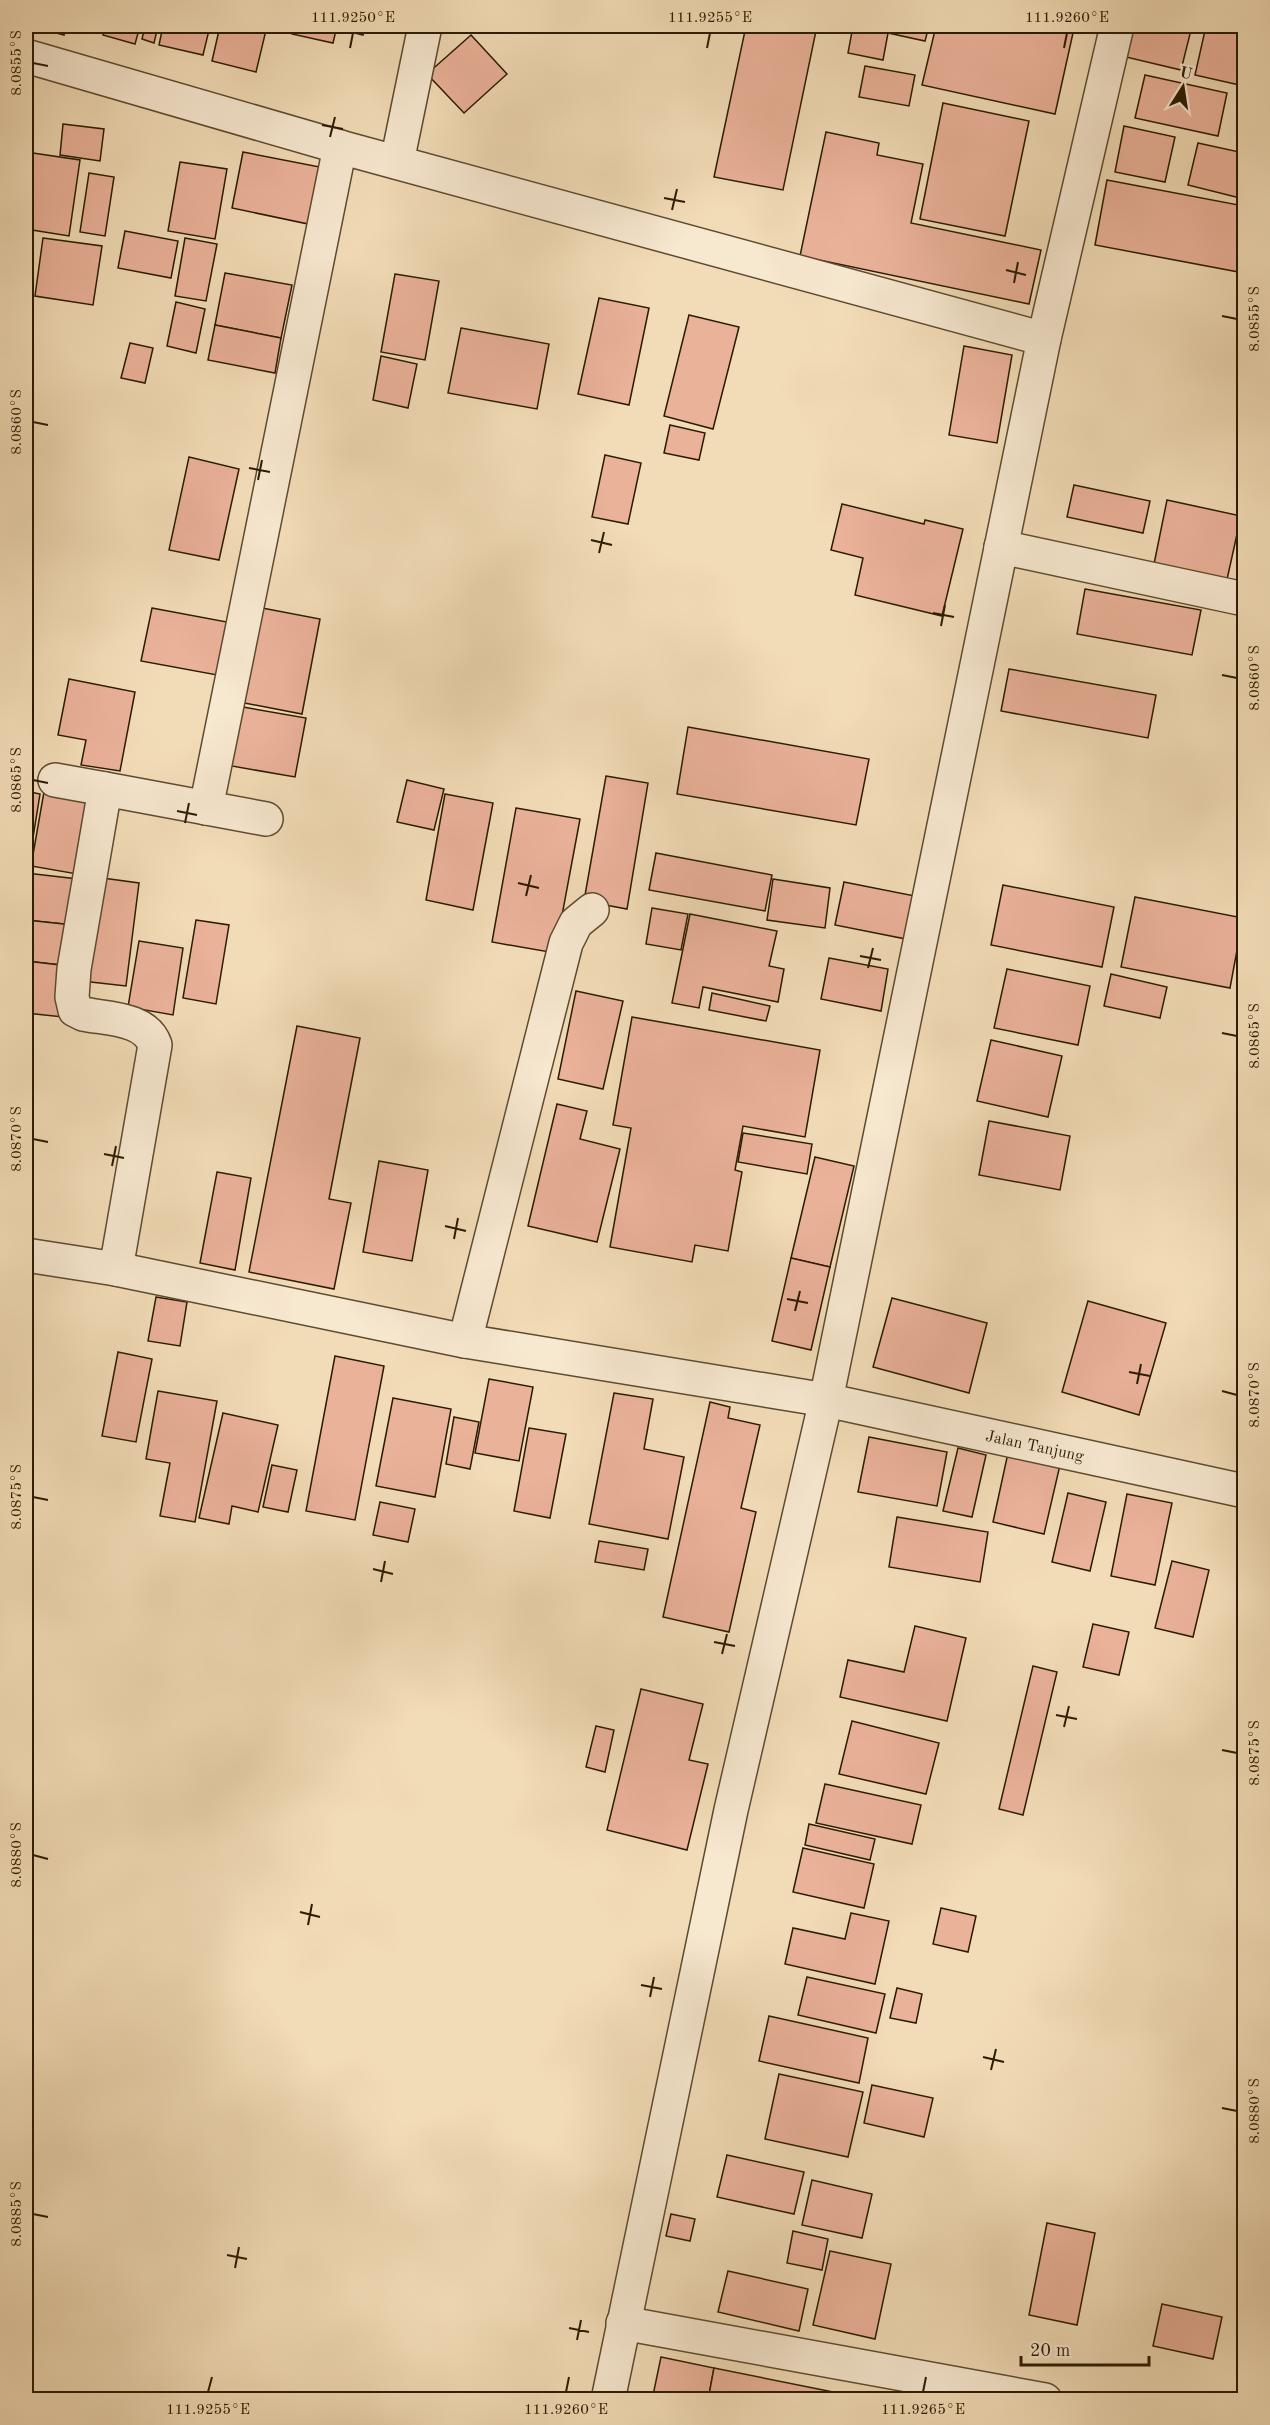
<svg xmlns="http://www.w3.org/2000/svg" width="1270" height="2425" font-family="'Old Standard TT',serif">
  <rect width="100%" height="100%" fill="#f2dcb7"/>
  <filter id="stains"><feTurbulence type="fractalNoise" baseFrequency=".00333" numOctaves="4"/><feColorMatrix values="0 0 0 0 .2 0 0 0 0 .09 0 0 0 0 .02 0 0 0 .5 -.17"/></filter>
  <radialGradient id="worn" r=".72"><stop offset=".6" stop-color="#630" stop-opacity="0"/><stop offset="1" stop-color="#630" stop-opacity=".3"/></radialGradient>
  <g fill="#ebb29a" stroke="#2b1b02" stroke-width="1.5">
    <path d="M30,26H66L64,35Z"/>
    <path d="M105,26H140L135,44L103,35Z"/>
    <path d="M145,26H158L154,43L142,39Z"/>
    <path d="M163,26H210L203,55L159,45Z"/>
    <path d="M220,26H267L256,72L212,61Z"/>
    <path d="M294,26H337L333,43L292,34Z"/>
    <path d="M340,26H365L363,35L339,29Z"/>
    <path d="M746,26H817L783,190L714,177Z"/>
    <path d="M853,26H929L925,41L888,33L883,60L848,53Z"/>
    <path d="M936,26H961L987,31L988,26H1040L1073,33L1055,114L922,85Z"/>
    <path d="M1133,26H1192L1181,70L1126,57Z"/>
    <path d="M1206,26H1244V86L1195,75Z"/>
    <path d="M471,35L507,74L464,113L427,74Z"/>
    <path d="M865,66L915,75L909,106L859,97Z"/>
    <path d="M1145,75L1227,93L1218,136L1135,118Z"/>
    <path d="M943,103L1029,121L1005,236L920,219Z"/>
    <path d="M63,124L104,129L100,161L60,155Z"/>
    <path d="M1124,126L1175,137L1165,182L1115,172Z"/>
    <path d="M826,132L879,143L877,155L923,164L911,223L1041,250L1029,304L800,256Z"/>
    <path d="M1198,143L1244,153V199L1188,185Z"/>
    <path d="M26,152L80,160L69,236L26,229Z"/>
    <path d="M243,152L325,168L313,225L232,208Z"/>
    <path d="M180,162L227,169L215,239L168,231Z"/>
    <path d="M89,173L114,177L105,236L80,232Z"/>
    <path d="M1107,180L1244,206V273L1095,245Z"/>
    <path d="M125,231L178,241L171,278L118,268Z"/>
    <path d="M43,238L102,246L93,305L35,296Z"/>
    <path d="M185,238L217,244L206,301L175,296Z"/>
    <path d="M26,247L33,248L26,301Z"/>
    <path d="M225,273L292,285L281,338L215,325Z"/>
    <path d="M395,274L439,281L425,360L381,352Z"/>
    <path d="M599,298L649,308L629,405L578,394Z"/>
    <path d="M176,302L205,309L196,353L167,346Z"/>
    <path d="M689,315L739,327L713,429L664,416Z"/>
    <path d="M215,325L281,338L275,373L208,360Z"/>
    <path d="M461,328L549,344L537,409L448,393Z"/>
    <path d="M130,343L153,348L145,383L121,378Z"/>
    <path d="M964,346L1012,355L997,443L949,435Z"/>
    <path d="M381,356L417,364L408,408L373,400Z"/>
    <path d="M670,425L705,433L699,460L664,453Z"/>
    <path d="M605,455L641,463L628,524L592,517Z"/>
    <path d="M189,457L239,469L219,560L169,550Z"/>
    <path d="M1074,485L1150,501L1143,533L1067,517Z"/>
    <path d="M1167,500L1241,516L1226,584L1153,569Z"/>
    <path d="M842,504L924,524L925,520L963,529L942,616L855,595L863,558L831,550Z"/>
    <path d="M1085,589L1201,610L1192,655L1077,634Z"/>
    <path d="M257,607L320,619L302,714L239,702Z"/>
    <path d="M152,608L227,622L217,675L141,661Z"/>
    <path d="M1009,669L1156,695L1148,738L1001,711Z"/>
    <path d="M69,679L135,692L120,771L81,765L86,740L58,735Z"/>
    <path d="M237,706L306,718L295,777L226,765Z"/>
    <path d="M688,727L869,759L856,825L677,794Z"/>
    <path d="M606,776L648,783L627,909L584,901Z"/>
    <path d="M407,780L444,789L434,830L397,822Z"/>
    <path d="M45,786L92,794L77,874L31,866Z"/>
    <path d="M26,791L40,794L32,844L26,843Z"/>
    <path d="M445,794L493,803L473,910L426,900Z"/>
    <path d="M516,808L580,819L555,953L492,942Z"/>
    <path d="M656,853L772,875L765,911L649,890Z"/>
    <path d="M26,873L78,879L73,925L26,920Z"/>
    <path d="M95,877L139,883L126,986L82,981Z"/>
    <path d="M773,879L830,888L825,928L767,920Z"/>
    <path d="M844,882L920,897L911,940L835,925Z"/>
    <path d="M1003,885L1114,907L1102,967L991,945Z"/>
    <path d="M1135,897L1243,918L1230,988L1121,967Z"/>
    <path d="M652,908L688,914L681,950L646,944Z"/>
    <path d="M690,914L777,931L769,966L784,969L778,1002L703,987L699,1008L672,1003Z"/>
    <path d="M26,920L73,925L69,966L26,961Z"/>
    <path d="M196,920L229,925L216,1004L183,998Z"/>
    <path d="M139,941L183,948L173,1015L128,1007Z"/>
    <path d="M829,958L888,969L881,1011L821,999Z"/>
    <path d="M26,961L69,966L63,1017L26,1013Z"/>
    <path d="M1007,969L1090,986L1078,1045L994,1028Z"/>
    <path d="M1111,974L1167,987L1160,1018L1104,1006Z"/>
    <path d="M576,991L623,1001L603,1089L558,1079Z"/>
    <path d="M712,993L770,1006L766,1021L709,1010Z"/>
    <path d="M632,1017L820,1050L805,1137L743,1126L735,1170L742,1172L728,1251L695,1245L692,1262L610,1247L631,1128L613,1125Z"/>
    <path d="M297,1026L360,1038L329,1199L351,1203L334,1289L249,1272Z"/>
    <path d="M991,1040L1062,1056L1048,1117L977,1101Z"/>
    <path d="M557,1104L587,1111L580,1139L620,1149L597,1242L528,1226Z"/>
    <path d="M989,1121L1070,1136L1060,1190L979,1175Z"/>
    <path d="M743,1133L812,1144L807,1174L738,1162Z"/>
    <path d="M815,1157L854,1166L830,1267L791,1258Z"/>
    <path d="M379,1161L428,1170L412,1261L363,1252Z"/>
    <path d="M217,1172L251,1178L235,1270L200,1263Z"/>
    <path d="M791,1258L830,1267L811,1350L772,1341Z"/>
    <path d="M156,1297L187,1302L180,1346L148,1341Z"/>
    <path d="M892,1298L987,1323L969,1393L873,1367Z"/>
    <path d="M1088,1301L1166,1323L1139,1415L1062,1392Z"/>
    <path d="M118,1352L152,1359L136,1442L102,1436Z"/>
    <path d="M335,1356L384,1366L355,1520L306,1511Z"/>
    <path d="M489,1379L533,1387L519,1461L475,1453Z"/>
    <path d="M158,1391L217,1401L195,1522L160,1516L170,1463L146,1459Z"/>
    <path d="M614,1393L653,1399L644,1449L684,1457L668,1539L589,1524Z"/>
    <path d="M393,1398L451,1409L435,1497L376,1486Z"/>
    <path d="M710,1402L730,1407L728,1418L760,1425L741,1508L756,1512L729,1632L663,1617Z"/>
    <path d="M223,1413L278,1425L258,1512L232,1506L229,1524L199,1518Z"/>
    <path d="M454,1417L479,1422L470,1469L446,1464Z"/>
    <path d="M529,1428L566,1434L550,1518L514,1511Z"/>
    <path d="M869,1437L947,1452L937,1506L858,1492Z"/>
    <path d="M958,1448L986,1455L972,1517L943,1511Z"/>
    <path d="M1008,1453L1060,1465L1044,1534L993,1522Z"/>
    <path d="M272,1465L297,1470L288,1512L263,1507Z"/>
    <path d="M1068,1493L1106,1502L1090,1571L1052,1562Z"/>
    <path d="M1127,1494L1172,1503L1155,1585L1111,1576Z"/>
    <path d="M380,1502L415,1509L408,1542L373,1535Z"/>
    <path d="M897,1517L988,1532L980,1582L889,1567Z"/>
    <path d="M599,1541L648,1549L644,1570L595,1562Z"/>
    <path d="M1172,1561L1209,1570L1193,1637L1155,1628Z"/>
    <path d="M1093,1624L1129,1632L1119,1675L1083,1667Z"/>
    <path d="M915,1626L966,1638L947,1721L840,1697L848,1660L904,1672Z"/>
    <path d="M1033,1666L1057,1672L1023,1815L999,1809Z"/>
    <path d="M641,1689L703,1704L689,1760L708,1764L687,1850L607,1830Z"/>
    <path d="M852,1721L939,1743L926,1794L839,1774Z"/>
    <path d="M596,1726L614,1730L605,1772L586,1767Z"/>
    <path d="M825,1784L921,1805L912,1844L816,1823Z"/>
    <path d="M809,1824L875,1839L870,1860L805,1845Z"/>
    <path d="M803,1848L874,1864L864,1908L793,1892Z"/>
    <path d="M941,1908L976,1916L968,1952L933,1944Z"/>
    <path d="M851,1913L889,1921L875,1984L785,1964L793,1928L845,1939Z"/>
    <path d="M807,1977L885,1994L876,2033L798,2015Z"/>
    <path d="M897,1988L922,1994L916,2023L890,2018Z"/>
    <path d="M769,2016L868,2038L859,2083L759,2061Z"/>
    <path d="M779,2074L863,2092L848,2157L765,2139Z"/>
    <path d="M872,2085L933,2098L924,2137L864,2123Z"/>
    <path d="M727,2155L804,2172L794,2214L717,2197Z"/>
    <path d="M812,2180L872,2194L862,2238L802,2225Z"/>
    <path d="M671,2214L695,2219L690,2241L666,2236Z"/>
    <path d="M1047,2223L1095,2233L1077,2325L1029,2315Z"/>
    <path d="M793,2231L828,2239L822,2270L787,2263Z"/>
    <path d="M830,2251L891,2264L875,2339L813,2325Z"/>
    <path d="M728,2271L808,2289L799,2331L718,2312Z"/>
    <path d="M1162,2304L1222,2317L1213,2359L1153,2346Z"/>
    <path d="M661,2357L714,2368L708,2400H652Z"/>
    <path d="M714,2368L873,2400H708Z"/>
  </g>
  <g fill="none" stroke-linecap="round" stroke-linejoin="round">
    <g stroke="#5d4b2f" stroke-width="36">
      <g id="minor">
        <path d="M26,56L340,147L1044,339"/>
        <path d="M397,162L425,26"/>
        <path d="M1001,547L1244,599"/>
        <path d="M55,780L105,789"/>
        <path d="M206,808L340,147"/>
        <path d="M26,1255L116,1269L465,1341L826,1400L1244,1491"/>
        <path d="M116,1269L155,1045C146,1018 108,1019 83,1014L75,1010L72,997L74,969L105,789L266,819"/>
        <path d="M465,1341L566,943L576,923L592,910"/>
        <path d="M623,2323L1045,2400"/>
      </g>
    </g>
    <g stroke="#5d4b2f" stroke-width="36">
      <path id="tertiary" d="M608,2400L731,1810L826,1400L1044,339L1117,26"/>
    </g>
    <use href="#minor" stroke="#f7e8d0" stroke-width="33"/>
    <use href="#tertiary" stroke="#f7e8d0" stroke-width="33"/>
  </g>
  <path fill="none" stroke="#2b1b02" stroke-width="2" d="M350,48L353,33M707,48L710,33M1064,48L1067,33M33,63L48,66M322,125L343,129M330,137L335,117M664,198L685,202M672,210L677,189M1006,270L1026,275M1014,283L1018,262M1222,316L1237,319M33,422L48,425M249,468L270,472M258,480L262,460M591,540L612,545M599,553L604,532M933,613L954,617M941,626L945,605M1222,675L1237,678M33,780L48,783M177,811L197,815M185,823L189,803M518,883L539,888M526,896L531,875M860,956L881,960M868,968L873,948M1222,1033L1237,1036M33,1139L48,1142M104,1154L124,1158M112,1166L116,1146M445,1226L466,1231M454,1239L458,1218M787,1299L808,1303M795,1311L800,1291M1129,1372L1150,1376M1137,1384L1141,1364M1222,1391L1237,1395M33,1497L48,1500M373,1569L393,1574M381,1582L385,1561M714,1642L735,1646M722,1654L727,1634M1056,1715L1077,1719M1064,1727L1069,1706M1222,1750L1237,1753M33,1855L48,1859M300,1912L320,1917M308,1925L312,1904M641,1985L662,1989M650,1997L654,1977M983,2057L1004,2062M991,2070L996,2049M1222,2108L1237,2111M33,2214L48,2217M227,2255L247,2259M235,2268L239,2247M569,2328L589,2332M577,2340L581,2320M208,2392L212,2377M566,2392L569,2377M923,2392L926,2377"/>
  <g text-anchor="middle" stroke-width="6" stroke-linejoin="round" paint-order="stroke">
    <g font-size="16" fill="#2b1b02" stroke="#f7e8d0">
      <text transform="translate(1035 1445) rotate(12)" y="6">Jalan Tanjung</text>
    </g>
  </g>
  <rect width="1270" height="2425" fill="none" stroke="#f2dcb7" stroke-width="66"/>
  <g transform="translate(1183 87) rotate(12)" stroke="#f7e8d0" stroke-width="4.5" paint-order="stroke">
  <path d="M0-4.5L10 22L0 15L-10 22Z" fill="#2b1b02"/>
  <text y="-9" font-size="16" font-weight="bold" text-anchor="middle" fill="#2b1b02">U</text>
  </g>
  <path d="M1021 2356v9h128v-9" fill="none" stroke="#2b1b02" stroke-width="3"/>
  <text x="1030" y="2356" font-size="18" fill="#2b1b02" stroke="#f7e8d0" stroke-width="4.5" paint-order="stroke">20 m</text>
  <rect x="33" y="33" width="1204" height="2359" fill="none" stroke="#2b1b02" stroke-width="2"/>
  <g font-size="15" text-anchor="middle" fill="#2b1b02">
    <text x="353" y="22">111.9250°E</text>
    <text x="710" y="22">111.9255°E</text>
    <text x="1067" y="22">111.9260°E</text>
    <text transform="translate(16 63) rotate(-90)" y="5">8.0855°S</text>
    <text transform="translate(1254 319) rotate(-90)" y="5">8.0855°S</text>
    <text transform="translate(16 422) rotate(-90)" y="5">8.0860°S</text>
    <text transform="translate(1254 678) rotate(-90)" y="5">8.0860°S</text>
    <text transform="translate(16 780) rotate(-90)" y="5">8.0865°S</text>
    <text transform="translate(1254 1036) rotate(-90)" y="5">8.0865°S</text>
    <text transform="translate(16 1139) rotate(-90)" y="5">8.0870°S</text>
    <text transform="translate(1254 1395) rotate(-90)" y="5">8.0870°S</text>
    <text transform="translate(16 1497) rotate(-90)" y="5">8.0875°S</text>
    <text transform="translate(1254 1753) rotate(-90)" y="5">8.0875°S</text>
    <text transform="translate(16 1855) rotate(-90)" y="5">8.0880°S</text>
    <text transform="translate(1254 2111) rotate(-90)" y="5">8.0880°S</text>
    <text transform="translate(16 2214) rotate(-90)" y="5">8.0885°S</text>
    <text x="208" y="2414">111.9255°E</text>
    <text x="566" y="2414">111.9260°E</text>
    <text x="923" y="2414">111.9265°E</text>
  </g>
  <rect width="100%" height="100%" filter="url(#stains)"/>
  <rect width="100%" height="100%" fill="url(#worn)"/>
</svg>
